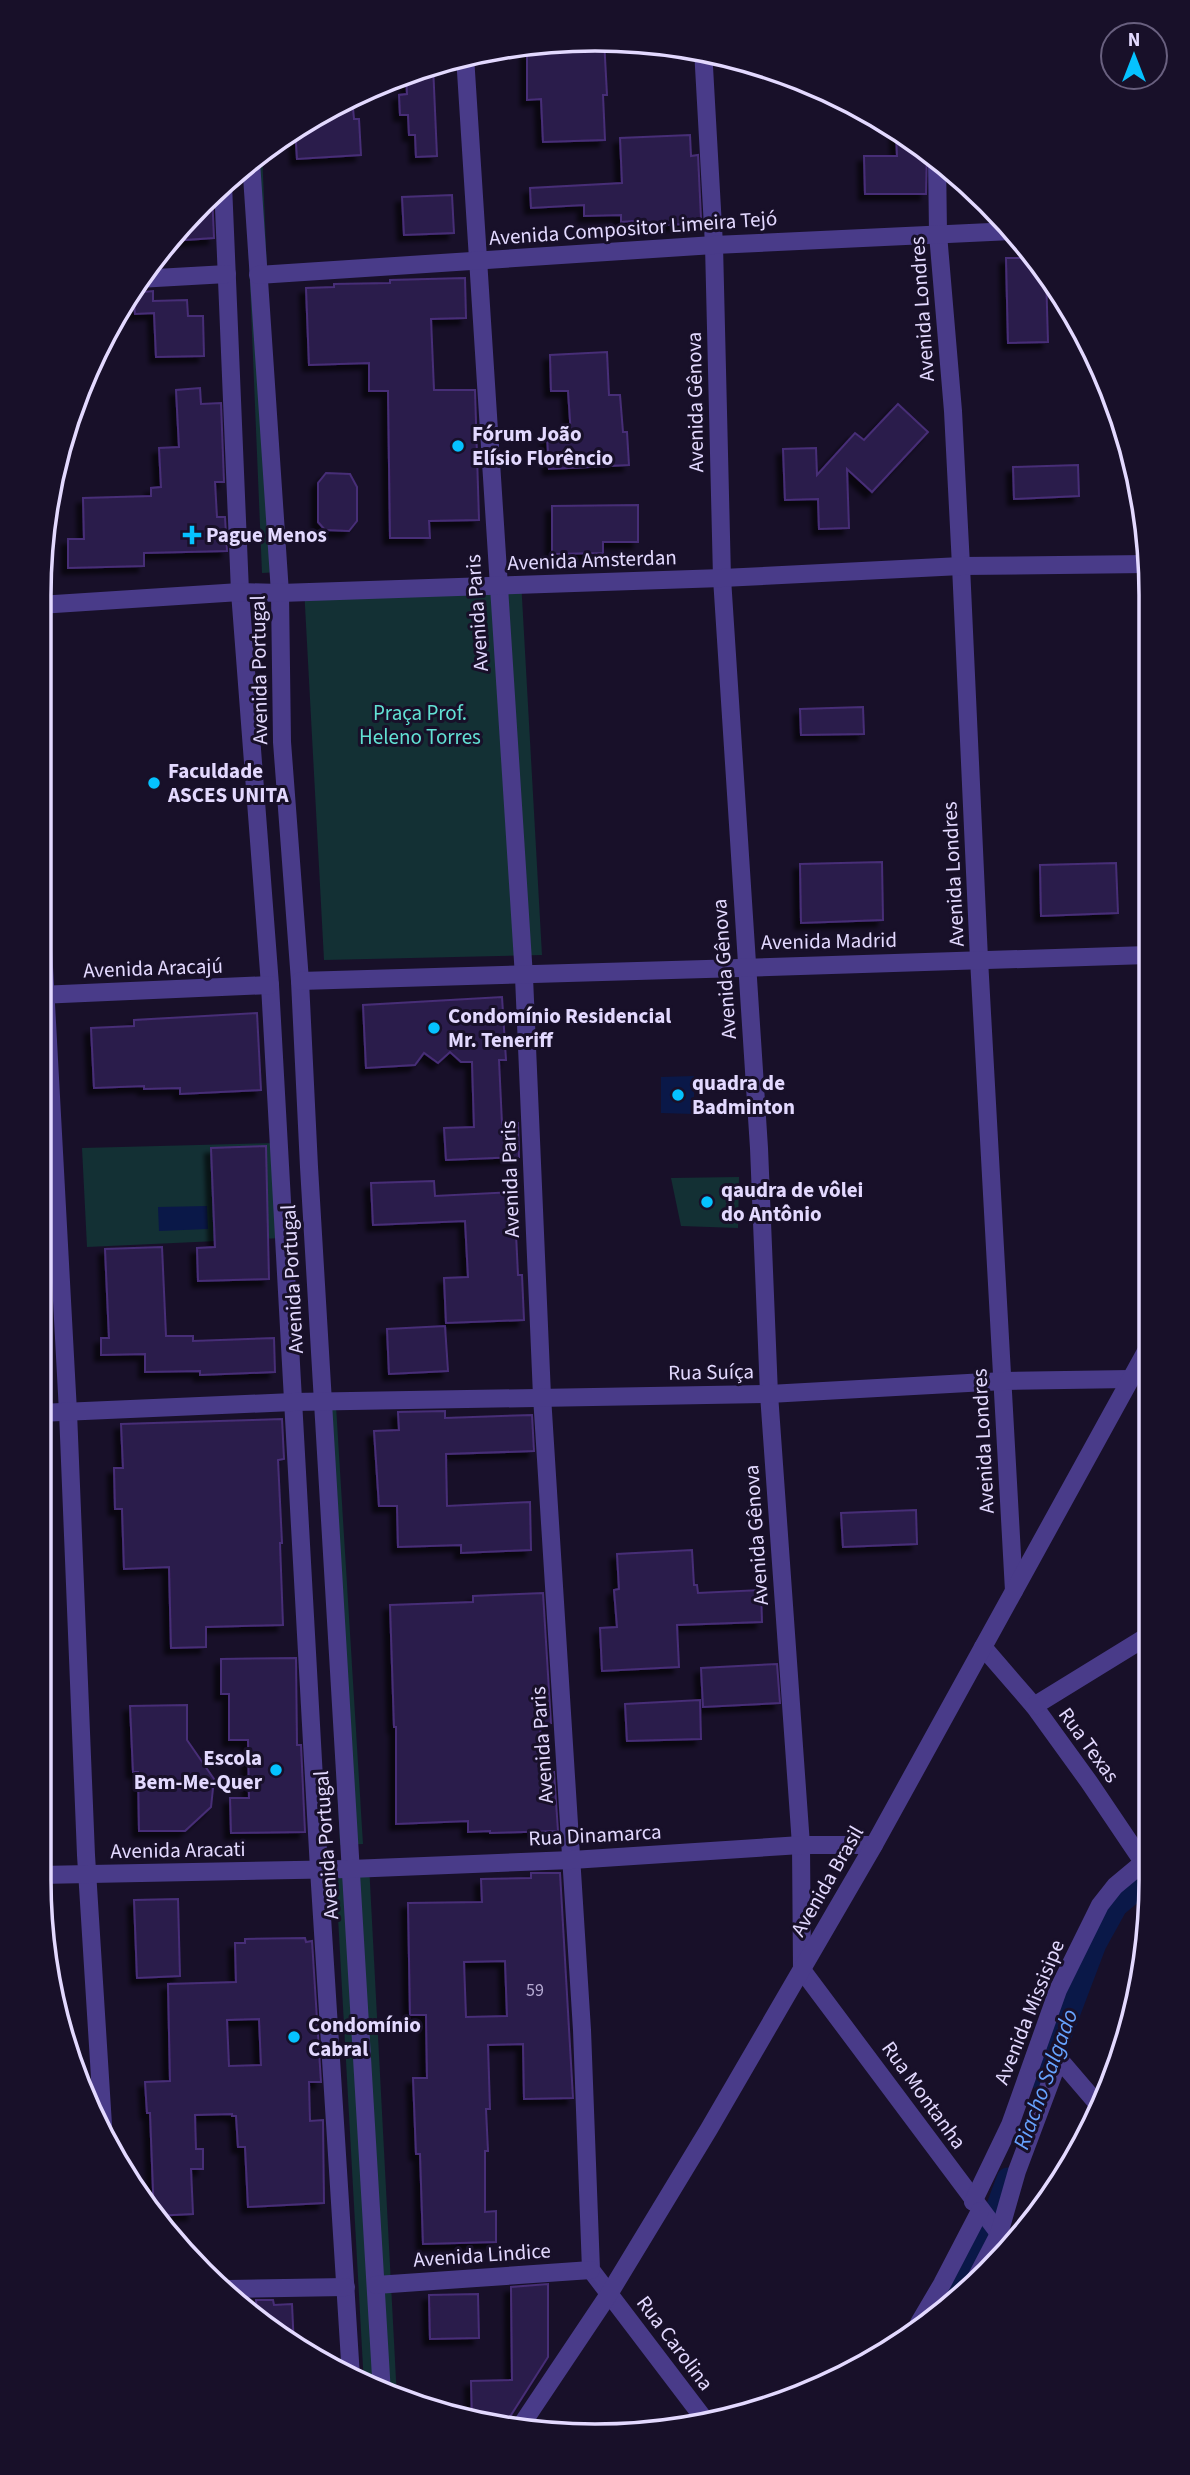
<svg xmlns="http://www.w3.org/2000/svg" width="1190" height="2475" font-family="'Source Sans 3',sans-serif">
  <defs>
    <filter id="shadow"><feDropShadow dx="-6" dy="6" stdDeviation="2" flood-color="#0009"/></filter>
  </defs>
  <rect width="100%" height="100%" fill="#181029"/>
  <g fill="#133034">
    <path d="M262,152L280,572L262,573L245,166Z"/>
    <path d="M521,580L542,955L324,960L304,587Z"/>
    <path d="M278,1143L283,1238L87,1247L82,1148Z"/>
    <path d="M739,1177L738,1228L681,1226L671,1178Z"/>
    <path d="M318,1404L336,1406L363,1844L340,1845Z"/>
    <path d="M335,1863L369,1864L397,2399L364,2385Z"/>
  </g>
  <g fill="#0a1848">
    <path d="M694,1076V1114L661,1113V1077Z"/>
    <path d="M207,1206L208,1229L159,1231L158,1207Z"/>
  </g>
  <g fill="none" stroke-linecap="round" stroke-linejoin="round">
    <g stroke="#0a1848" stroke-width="23">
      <path d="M1043,2081L1095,1944L1116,1906L1151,1877"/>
      <path d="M958,2295L989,2230L1008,2179"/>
    </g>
  </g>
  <g fill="#2c1c4b" stroke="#472e77" stroke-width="2" fill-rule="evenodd" filter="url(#shadow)">
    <path d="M595,38L604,39L607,95H603L605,140L543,142L541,99L527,100V45Z"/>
    <path d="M433,65L437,156L416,157L415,135H409L408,115H400L399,95L407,94L406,74Z"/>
    <path d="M352,97L354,119H359L361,155L297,159L295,127Z"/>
    <path d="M896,132L927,149L926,194H865L864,156H897Z"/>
    <path d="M690,135L691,156L698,155L701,218L699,223L636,227L633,221L621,222V215L584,216V205L531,208L530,188L622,183L620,138Z"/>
    <path d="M212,193L214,238L169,241L202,201Z"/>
    <path d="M452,195L454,233L404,235L402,197Z"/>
    <path d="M1006,258H1037L1046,273L1048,342L1008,343Z"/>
    <path d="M465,278L466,318L431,319L434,390H475L479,520L429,521L430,538H390L388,391H369V363L309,365L306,288L334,287V284L390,283V280Z"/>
    <path d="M153,291V301L187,300L188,316H203L204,356L156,357L154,313L135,314L133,293Z"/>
    <path d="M607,352L609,395H620L623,432H627L629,465L549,469L547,436L571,435L568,391H551L550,355Z"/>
    <path d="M200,388L201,404L221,403L224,482H215L217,517H225L227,551L144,553V566L68,568V539H84L83,498L151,496V488L161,487L159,448L179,447L176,390Z"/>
    <path d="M898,404L928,432L872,492L847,469L849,528L819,529L818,499L785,500L783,449L816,448L817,475L855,433L864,440Z"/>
    <path d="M1078,465L1079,496L1014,499L1013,467Z"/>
    <path d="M326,473L350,474L357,487V521L349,531L325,530L318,522V483Z"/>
    <path d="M638,505V542H603V553L552,554V506Z"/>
    <path d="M863,707L864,734L801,735L800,709Z"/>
    <path d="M882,862L883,920L801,923L800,864Z"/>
    <path d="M1116,863L1118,913L1041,916L1040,865Z"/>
    <path d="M502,997L506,1060H499L502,1124L518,1123L519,1157L446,1160L444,1128L474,1127L472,1062H461L450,1052L438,1063L424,1053L415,1065L366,1068L363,1005Z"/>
    <path d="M257,1013L261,1090L180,1094V1088L144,1089V1086L94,1088L91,1028L134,1026V1020Z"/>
    <path d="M266,1146L269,1279L198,1281L197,1248L215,1247L211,1148Z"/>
    <path d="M434,1181L435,1196L514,1192L518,1275H522L524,1320L446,1323L444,1278L468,1277L465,1221L373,1225L371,1183Z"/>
    <path d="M162,1247L166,1336H193V1341L274,1338L275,1372L200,1375V1371L145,1372V1354L101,1355V1338H109L105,1249Z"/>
    <path d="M445,1326L448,1371L389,1374L387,1329Z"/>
    <path d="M445,1411V1418L532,1415L534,1451L446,1454L447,1506L530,1502L531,1550L461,1553V1545L398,1547L397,1506H379L374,1431L399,1430L398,1412Z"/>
    <path d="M282,1419L284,1459L278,1460L282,1543H280L283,1625L206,1627V1647L171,1648L169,1567L124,1569L122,1509H115L114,1468H123L121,1424Z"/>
    <path d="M916,1510L917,1544L843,1547L841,1513Z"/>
    <path d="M692,1550L694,1585H697L698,1593L761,1590L762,1622L677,1625L679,1667L602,1671L600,1628L617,1627L614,1590L619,1589L617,1554Z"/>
    <path d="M543,1593L551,1723L540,1724L542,1772H554L558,1831L490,1833V1831L468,1832V1821L396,1824V1727H394L390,1605L473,1602V1596Z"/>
    <path d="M296,1658L297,1745H301L305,1832L231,1833L230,1798H249L248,1740H229V1694H221V1659Z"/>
    <path d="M777,1664L780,1703L703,1707L701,1668Z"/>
    <path d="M700,1700L701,1739L627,1741L625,1704Z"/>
    <path d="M187,1705V1740L214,1779L211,1807L185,1831H139L138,1772H133L130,1706Z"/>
    <path d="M531,1873H560L573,2098L524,2099L523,2044L488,2045L490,2109H486L488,2151H485V2212L496,2211V2242L423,2244L420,2154H416L413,2078H427L426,2015H410L408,1903L482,1902L481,1879L531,1878ZM505,1961L507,2016L466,2017L464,1962Z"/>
    <path d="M178,1899L180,1976L137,1978L134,1900Z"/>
    <path d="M305,1938L306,1942L312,1941L321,2082H309L310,2121L323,2120L324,2203L248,2207L245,2147H238L236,2116H232V2114L195,2115L196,2149H203V2169H191L193,2214L154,2216L150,2113H147L145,2082L170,2081L168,1984L236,1982L235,1943H245V1939ZM259,2019L261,2065L229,2066L227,2020Z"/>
    <path d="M548,2284V2357L504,2426H486L472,2421L471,2381L512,2380L511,2287Z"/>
    <path d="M478,2294L479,2338L430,2339L429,2295Z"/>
    <path d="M256,2300H273L274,2305L292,2304L294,2347L286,2343L257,2316Z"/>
  </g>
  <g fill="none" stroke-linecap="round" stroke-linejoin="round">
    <g stroke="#493b89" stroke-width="18">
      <path d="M703,49L714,245L722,578L759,1148L769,1394L801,1845L802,1970L1010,2248"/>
      <path d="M465,56L524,977L542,1396L582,2030L591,2270L705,2420"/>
      <path d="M937,156L938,234L953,411L961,566L979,959L1014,1591"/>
      <path d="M251,161L280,593L282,742L300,981L309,1167L382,2394"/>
      <path d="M223,184L240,592L270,985L319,1869L351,2377"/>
      <path d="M258,275L714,245L1012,231"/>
      <path d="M138,279L227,274"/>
      <path d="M39,605L240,592L280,593L722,578L961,566L1147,564"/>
      <path d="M39,874L68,1412L86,1855L103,2125"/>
      <path d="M300,981C583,975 865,962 1148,955"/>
      <path d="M39,995L270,985"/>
      <path d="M39,1413L293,1402L769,1394L1004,1381L1130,1379"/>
      <path d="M983,1647L1034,1706L1089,1782L1151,1874"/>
      <path d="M1034,1706L1151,1634"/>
      <path d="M39,1875L350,1869L572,1860L801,1845H874"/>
      <path d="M973,2202L1010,2125L1058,1990L1100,1905L1115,1886L1151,1856"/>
      <path d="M973,2284L999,2234L1017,2171L1059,2059L1101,2108"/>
      <path d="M376,2285L591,2270"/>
      <path d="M229,2289L346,2287"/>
      <path d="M919,2323L942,2284L980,2211"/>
      <path d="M520,2427L609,2294L709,2129L874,1845L1150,1344"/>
    </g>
  </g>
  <g fill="#05c2ff" stroke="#181029" stroke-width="2.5">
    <circle cx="458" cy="446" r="7"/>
    <path d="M188.5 524.5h7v7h7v7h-7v7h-7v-7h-7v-7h7z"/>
    <circle cx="154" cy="783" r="7"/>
    <circle cx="434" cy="1028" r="7"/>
    <circle cx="678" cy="1095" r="7"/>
    <circle cx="707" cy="1202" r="7"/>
    <circle cx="276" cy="1770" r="7"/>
    <circle cx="294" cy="2037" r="7"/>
  </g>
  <g text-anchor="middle" stroke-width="6" stroke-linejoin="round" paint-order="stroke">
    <g font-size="18" fill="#b5aad2">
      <text x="535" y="1996">59</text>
    </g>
    <g font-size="21" fill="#e3d9ff" stroke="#181029">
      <text transform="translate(633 228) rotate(-4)" y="7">Avenida Compositor Limeira Tejó</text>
      <text transform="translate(922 309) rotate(-94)" y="7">Avenida Londres</text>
      <text transform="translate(695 402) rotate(-91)" y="7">Avenida Gênova</text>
      <text transform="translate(592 560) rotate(-2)" y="7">Avenida Amsterdan</text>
      <text transform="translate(477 613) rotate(-94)" y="7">Avenida Paris</text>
      <text transform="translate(259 670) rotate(-91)" y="7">Avenida Portugal</text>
      <text transform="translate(953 874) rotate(-93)" y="7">Avenida Londres</text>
      <text transform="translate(829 941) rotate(-1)" y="7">Avenida Madrid</text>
      <text transform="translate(153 968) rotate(-2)" y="7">Avenida Aracajú</text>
      <text transform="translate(724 969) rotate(-94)" y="7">Avenida Gênova</text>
      <text transform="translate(510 1179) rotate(-92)" y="7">Avenida Paris</text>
      <text transform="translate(292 1279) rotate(-93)" y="7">Avenida Portugal</text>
      <text transform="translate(711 1372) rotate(-1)" y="7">Rua Suíça</text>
      <text transform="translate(983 1441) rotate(-93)" y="7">Avenida Londres</text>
      <text transform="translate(756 1535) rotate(-94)" y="7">Avenida Gênova</text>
      <text transform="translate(542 1745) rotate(-94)" y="7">Avenida Paris</text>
      <text transform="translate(1089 1745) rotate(54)" y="7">Rua Texas</text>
      <text transform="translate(595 1835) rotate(-3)" y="7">Rua Dinamarca</text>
      <text transform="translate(326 1845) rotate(-94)" y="7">Avenida Portugal</text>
      <text transform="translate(178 1850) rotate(-1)" y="7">Avenida Aracati</text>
      <text transform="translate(827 1881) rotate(-60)" y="7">Avenida Brasil</text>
      <text transform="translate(1029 2012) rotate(-68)" y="7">Avenida Missisipe</text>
      <text transform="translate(924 2095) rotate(54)" y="7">Rua Montanha</text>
      <text transform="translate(482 2255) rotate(-4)" y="7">Avenida Lindice</text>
      <text transform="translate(675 2343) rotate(53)" y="7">Rua Carolina</text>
    </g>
    <g font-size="21" font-weight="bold" fill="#e3d9ff" stroke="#181029" text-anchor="start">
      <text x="472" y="441">Fórum João<tspan x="472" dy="24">Elísio Florêncio</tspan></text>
      <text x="206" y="542">Pague Menos</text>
      <text x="168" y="778">Faculdade<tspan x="168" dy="24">ASCES UNITA</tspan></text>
      <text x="448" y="1023">Condomínio Residencial<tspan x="448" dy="24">Mr. Teneriff</tspan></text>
      <text x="692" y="1090">quadra de<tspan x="692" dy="24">Badminton</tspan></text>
      <text x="721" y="1197">qaudra de vôlei<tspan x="721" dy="24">do Antônio</tspan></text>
      <text x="262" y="1765" text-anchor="end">Escola<tspan x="262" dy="24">Bem-Me-Quer</tspan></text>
      <text x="308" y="2032">Condomínio<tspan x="308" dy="24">Cabral</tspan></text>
    </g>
    <g font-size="21" fill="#62e1d4" stroke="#181029">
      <text x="420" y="720">Praça Prof.<tspan x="420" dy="24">Heleno Torres</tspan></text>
    </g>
    <g font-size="23" font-style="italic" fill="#67a3ff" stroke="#181029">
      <text transform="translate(1045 2079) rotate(-70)" y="8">Riacho Salgado</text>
    </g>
  </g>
  <path d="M0 0H1190V2475H0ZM595 51H595A544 544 0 0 1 1139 595V1880A544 544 0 0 1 595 2424H595A544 544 0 0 1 51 1880V595A544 544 0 0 1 595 51Z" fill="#181029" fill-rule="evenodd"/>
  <path fill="none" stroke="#e3d9ff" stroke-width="3.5" d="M595 51H595A544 544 0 0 1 1139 595V1880A544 544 0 0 1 595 2424H595A544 544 0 0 1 51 1880V595A544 544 0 0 1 595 51Z"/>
  <g transform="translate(1134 56)"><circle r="33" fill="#181029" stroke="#69607f" stroke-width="2"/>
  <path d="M0-5L12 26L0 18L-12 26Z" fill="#05c2ff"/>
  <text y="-10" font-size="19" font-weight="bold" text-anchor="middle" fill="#e3d9ff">N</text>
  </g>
</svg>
